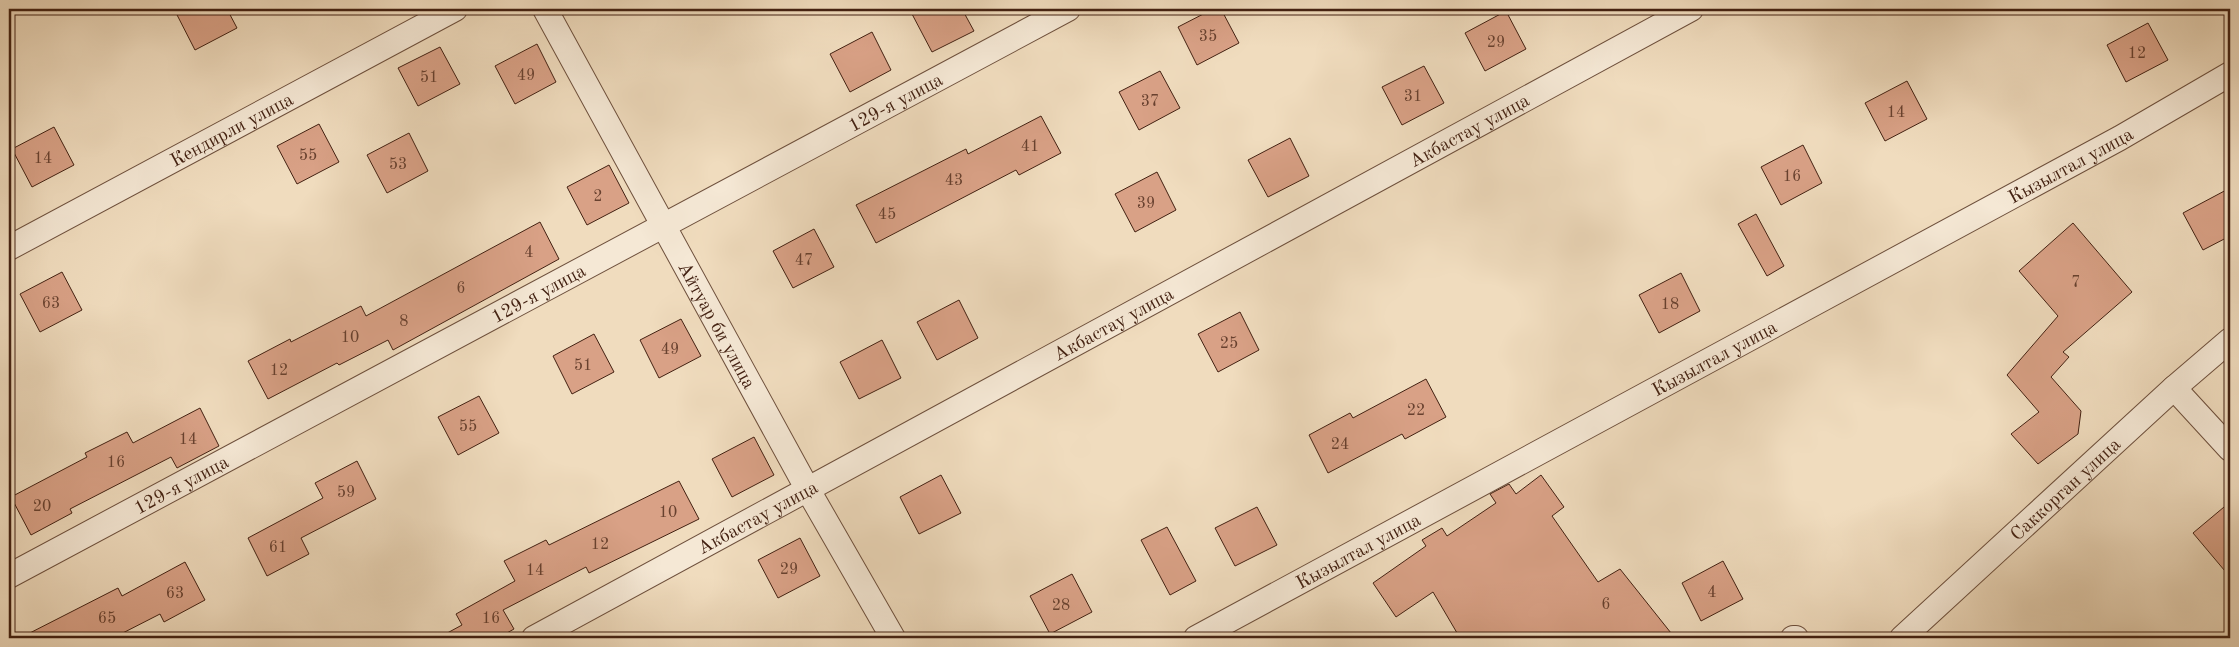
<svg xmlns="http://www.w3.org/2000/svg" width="2239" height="647" font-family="'Old Standard TT',serif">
  <rect width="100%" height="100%" fill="#f0dcbe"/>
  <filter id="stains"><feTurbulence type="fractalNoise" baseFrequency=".004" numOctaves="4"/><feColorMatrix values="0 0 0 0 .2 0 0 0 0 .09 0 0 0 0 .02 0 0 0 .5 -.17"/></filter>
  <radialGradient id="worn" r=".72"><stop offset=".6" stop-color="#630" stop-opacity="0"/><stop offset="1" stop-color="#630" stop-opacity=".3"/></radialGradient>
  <g fill="#d9a186" stroke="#432112">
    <path d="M174,9H227L237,28L195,50Z"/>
    <path d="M923,9H962L974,31L932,52L912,14Z"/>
    <path d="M1213,9H1221L1239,43L1197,65L1178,27Z"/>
    <path d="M1506,11L1526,49L1485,71L1465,33Z"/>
    <path d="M2148,23L2168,60L2126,82L2107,45Z"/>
    <path d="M872,32L891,70L850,92L830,54Z"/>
    <path d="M537,44L556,82L515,104L495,66Z"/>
    <path d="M440,47L460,84L418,106L398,68Z"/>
    <path d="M1424,66L1444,103L1402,125L1382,87Z"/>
    <path d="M1160,71L1180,108L1139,130L1119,92Z"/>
    <path d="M1907,81L1927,119L1885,141L1865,103Z"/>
    <path d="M1041,116L1061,153L1019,175L1016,170L876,243L856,205L966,149L968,154Z"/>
    <path d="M319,124L339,162L297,184L277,146Z"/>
    <path d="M54,127L74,165L32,187L12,149Z"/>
    <path d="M409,133L428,171L387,193L367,155Z"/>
    <path d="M1290,138L1309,176L1268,197L1248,160Z"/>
    <path d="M1803,145L1822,183L1781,205L1761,167Z"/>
    <path d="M609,165L629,203L587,225L567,187Z"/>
    <path d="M1157,172L1176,210L1135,232L1115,194Z"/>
    <path d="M2230,188V236L2203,250L2183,213Z"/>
    <path d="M1756,214L1784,266L1767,276L1738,224Z"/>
    <path d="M540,222L559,259L393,350L388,340L339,365L337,363L268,399L248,361L290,339L291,342L361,306L366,316Z"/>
    <path d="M2073,223L2132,292L2063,352L2069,357L2051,377L2081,411L2078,434L2038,464L2011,434L2039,412L2007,375L2058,316L2019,271Z"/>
    <path d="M814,229L834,267L793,288L773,251Z"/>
    <path d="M62,272L82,310L40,332L20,294Z"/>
    <path d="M1681,273L1700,311L1659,333L1639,295Z"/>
    <path d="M959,300L978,338L937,360L917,322Z"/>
    <path d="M1240,312L1259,350L1218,372L1198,334Z"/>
    <path d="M681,319L701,356L659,378L640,340Z"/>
    <path d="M594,334L614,372L572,394L553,356Z"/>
    <path d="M882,340L901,378L859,399L840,362Z"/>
    <path d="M1426,379L1446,417L1405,439L1402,434L1328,473L1309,435L1350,413L1353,418Z"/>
    <path d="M479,396L499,433L458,455L438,417Z"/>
    <path d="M200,408L219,446L177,468L171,457L70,509L72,513L31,535L11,497L87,457L85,453L127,432L133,443Z"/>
    <path d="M754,437L774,475L732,497L712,459Z"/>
    <path d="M357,461L376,499L301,538L309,554L267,576L248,538L323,498L315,483Z"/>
    <path d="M941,475L961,513L919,534L900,497Z"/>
    <path d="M1541,475L1564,507L1552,516L1598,582L1620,569L1675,638H1460L1433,592L1396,617L1373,583L1426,546L1422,540L1442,528L1447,536L1496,503L1490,494L1509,484L1516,494Z"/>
    <path d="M679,481L699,519L589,573L586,567L503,610L514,629L498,638H438L462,625L456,614L515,581L504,561L546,540L549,545Z"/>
    <path d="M2230,502V577L2193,533Z"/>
    <path d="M1257,507L1277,545L1235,566L1215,528Z"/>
    <path d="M1167,527L1196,581L1170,595L1141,540Z"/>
    <path d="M800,538L820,576L778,598L758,560Z"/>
    <path d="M1723,561L1743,599L1701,621L1682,583Z"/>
    <path d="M185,562L205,600L164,622L160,614L113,638H20L118,588L122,596Z"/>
    <path d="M1072,574L1092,612L1050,634L1030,596Z"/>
  </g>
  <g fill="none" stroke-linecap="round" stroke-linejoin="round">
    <g stroke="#6e503d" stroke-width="26">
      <g id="street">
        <path id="s1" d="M545,9L808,490L893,638"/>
        <path id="s2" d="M9,248L455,9"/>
        <path d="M2174,388L2230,449"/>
        <path id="s3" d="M9,576L1068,9"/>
        <path id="s4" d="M534,638L1691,9"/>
        <path id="s5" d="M1196,638L2120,138L2230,74"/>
        <path d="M1793,638H1796"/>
        <path id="s6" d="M1902,638L2174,388L2230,340"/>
      </g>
    </g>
    <use href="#street" stroke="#f5e8d5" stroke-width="24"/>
  </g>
  <g text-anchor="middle" stroke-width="4" stroke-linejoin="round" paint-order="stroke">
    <g font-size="16" fill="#68412f">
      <text x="1208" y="41">35</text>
      <text x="1496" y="47">29</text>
      <text x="2137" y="58">12</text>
      <text x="526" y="80">49</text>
      <text x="429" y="82">51</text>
      <text x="1413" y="101">31</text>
      <text x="1150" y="106">37</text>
      <text x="1896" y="117">14</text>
      <text x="1030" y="151">41</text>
      <text x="308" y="160">55</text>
      <text x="43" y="163">14</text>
      <text x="398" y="169">53</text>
      <text x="1792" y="181">16</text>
      <text x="954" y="185">43</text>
      <text x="598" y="201">2</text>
      <text x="1146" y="208">39</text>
      <text x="887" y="219">45</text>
      <text x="529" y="257">4</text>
      <text x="804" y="265">47</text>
      <text x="2076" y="287">7</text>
      <text x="461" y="293">6</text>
      <text x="51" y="308">63</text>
      <text x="1670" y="309">18</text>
      <text x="404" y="326">8</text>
      <text x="350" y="342">10</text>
      <text x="1229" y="348">25</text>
      <text x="670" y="354">49</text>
      <text x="583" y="370">51</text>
      <text x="279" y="375">12</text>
      <text x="1416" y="415">22</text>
      <text x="468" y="431">55</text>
      <text x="188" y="444">14</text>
      <text x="1340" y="449">24</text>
      <text x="116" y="467">16</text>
      <text x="346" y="497">59</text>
      <text x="42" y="511">20</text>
      <text x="668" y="517">10</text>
      <text x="600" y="549">12</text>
      <text x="278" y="552">61</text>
      <text x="789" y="574">29</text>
      <text x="535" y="575">14</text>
      <text x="1712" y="597">4</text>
      <text x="175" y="598">63</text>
      <text x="1606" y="609">6</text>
      <text x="1061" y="610">28</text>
      <text x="107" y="623">65</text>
      <text x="491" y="623">16</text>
    </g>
    <g font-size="19" fill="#432112" stroke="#f5e8d5">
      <text dy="7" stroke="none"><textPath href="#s3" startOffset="1005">129-я улица</textPath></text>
      <text dy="7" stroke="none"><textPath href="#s2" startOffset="252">Кендирли улица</textPath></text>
      <text dy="7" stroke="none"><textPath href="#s4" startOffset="1064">Акбастау улица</textPath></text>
      <text dy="7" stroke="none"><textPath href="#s5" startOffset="994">Кызылтал улица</textPath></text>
      <text dy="7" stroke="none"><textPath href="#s3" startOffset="600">129-я улица</textPath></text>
      <text dy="7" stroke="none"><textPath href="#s1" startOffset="360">Айтуар би улица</textPath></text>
      <text dy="7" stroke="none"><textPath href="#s4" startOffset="659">Акбастау улица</textPath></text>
      <text dy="7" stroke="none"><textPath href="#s5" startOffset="589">Кызылтал улица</textPath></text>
      <text dy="7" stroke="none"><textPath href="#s3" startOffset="195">129-я улица</textPath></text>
      <text dy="7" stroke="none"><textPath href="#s6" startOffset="221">Саккорган улица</textPath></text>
      <text dy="7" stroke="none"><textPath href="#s4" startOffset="254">Акбастау улица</textPath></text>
      <text dy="7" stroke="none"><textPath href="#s5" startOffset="184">Кызылтал улица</textPath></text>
    </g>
  </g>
  <rect width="2239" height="647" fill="none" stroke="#f0dcbe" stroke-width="30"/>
  <rect x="10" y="10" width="2219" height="627" fill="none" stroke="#432112" stroke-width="2.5"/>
  <rect x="15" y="15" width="2209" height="617" fill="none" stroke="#432112"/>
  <rect width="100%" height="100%" filter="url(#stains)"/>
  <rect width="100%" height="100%" fill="url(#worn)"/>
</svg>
